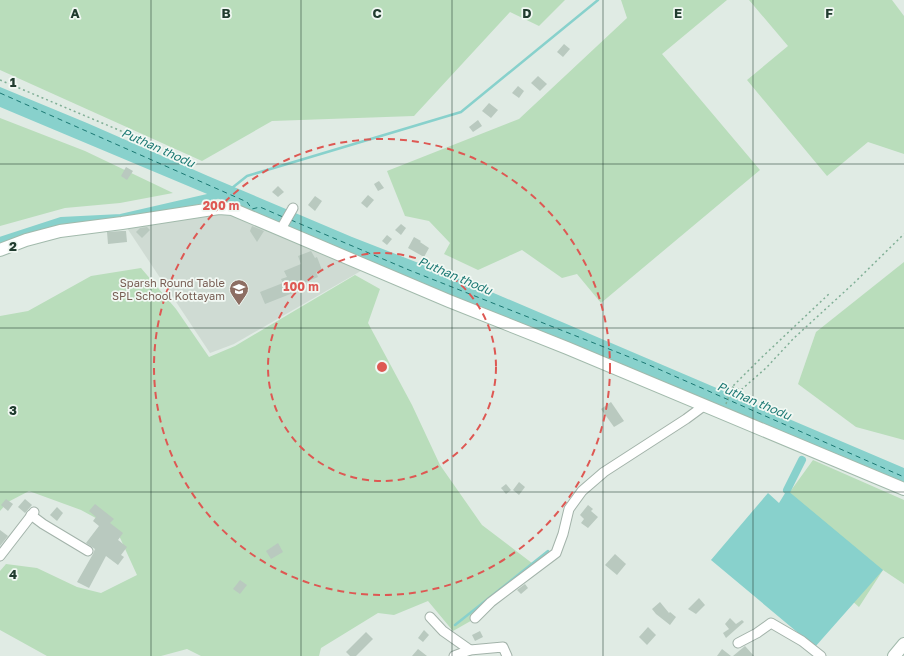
<svg xmlns="http://www.w3.org/2000/svg" width="904" height="656" font-family="'Golos Text',sans-serif">
  <rect width="100%" height="100%" fill="#e0ebe4"/>
  <path fill="#cfdbd3" d="M222,212H232L366,268L234,344L210,353L127,228Z"/>
  <g fill="#b9ddbb">
    <path d="M0,0H565L539,26L510,12L414,116L272,121L202,161L0,70Z"/>
    <path d="M621,0H727L662,54L760,170L601,303L577,274L562,278L522,250L478,270L444,254L450,243L429,221L405,216L387,171L519,119L627,18Z"/>
    <path d="M749,0H892L904,16V154L868,142L827,176L747,80L788,46Z"/>
    <path d="M0,118L85,151L173,193L120,203L65,208L0,226Z"/>
    <path d="M904,262V440L856,427L798,384L816,332Z"/>
    <path d="M141,268L176,309L209,357L235,346L355,275L380,289L368,323L412,405L440,465L482,525L541,570L483,614L453,631L428,601L394,615L378,613L321,648L319,656H201L187,649L161,656H47L0,630V571L6,564L37,568L77,587L101,593L137,575L116,529L81,510L29,491L8,502L0,511V316L28,311L91,276Z"/>
    <path d="M813,460L904,500V584L883,570L859,607L766,525Z"/>
  </g>
  <g fill="#88d1cc">
    <path d="M0,87L87,123L208,176L352,237L475,285L904,468V487L0,107Z"/>
    <path d="M787,490L883,570L815,647L711,560L768,493L779,503Z"/>
  </g>
  <g fill="none" stroke-linecap="round" stroke-linejoin="round">
    <g stroke="#88d1cc" stroke-width="2.5">
      <path d="M232,188L247,176L461,112L598,0"/>
      <path d="M455,625L548,551"/>
    </g>
    <g stroke="#88d1cc" stroke-width="8">
      <path d="M0,241L61,221L121,218L208,198L222,193"/>
      <path d="M787,490L802,460"/>
    </g>
    <g stroke="#1b7873" stroke-width="1" stroke-dasharray="5 4" stroke-linecap="butt">
      <path d="M0,93L247,202L252,209L260,207L283,217"/>
      <path d="M291,220L409,270L647,364L904,477"/>
    </g>
  </g>
  <g fill="#b9c9bf">
    <path d="M564,44L570,49L563,57L557,52Z"/>
    <path d="M538,76L547,84L540,91L531,83Z"/>
    <path d="M518,86L524,91L519,98L512,93Z"/>
    <path d="M489,103L498,110L491,118L482,111Z"/>
    <path d="M478,120L482,126L473,132L469,127Z"/>
    <path d="M126,167L133,171L127,180L121,176Z"/>
    <path d="M379,181L384,188L378,191L374,184Z"/>
    <path d="M278,186L284,192L278,197L272,192Z"/>
    <path d="M368,195L374,200L367,208L361,203Z"/>
    <path d="M315,196L322,201L315,211L308,205Z"/>
    <path d="M401,224L406,228L401,235L395,230Z"/>
    <path d="M252,226L264,231L257,242L250,231Z"/>
    <path d="M147,227L150,230L142,238L136,232L140,228Z"/>
    <path d="M122,231H126L127,242L108,244L107,232Z"/>
    <path d="M387,235L392,239L387,245L382,241Z"/>
    <path d="M414,237L421,241L420,242L429,248L424,257L408,248Z"/>
    <path d="M311,251L315,258L317,257L322,270L316,272L318,277L301,284L303,289L265,304L260,292L283,283L281,279L287,277L284,271L301,264L298,256Z"/>
    <path d="M611,402L624,421L614,427L601,409Z"/>
    <path d="M519,482L525,487L519,495L513,490Z"/>
    <path d="M506,484L511,490L506,494L501,488Z"/>
    <path d="M6,499L13,504L8,511L1,505Z"/>
    <path d="M25,499L32,505L25,513L18,507Z"/>
    <path d="M95,504L114,519L110,523L123,533L118,540L127,547L121,555L124,557L118,565L106,556L89,588L77,582L93,554L95,549L86,543L99,526L93,521L96,517L89,511Z"/>
    <path d="M588,505L593,509L591,511L598,517L588,528L581,523L584,519L580,515Z"/>
    <path d="M57,507L63,513L57,521L50,515Z"/>
    <path d="M0,530L8,536L0,546Z"/>
    <path d="M278,543L283,552L271,559L266,551Z"/>
    <path d="M615,554L626,564L617,575L605,565Z"/>
    <path d="M240,580L247,585L240,594L233,589Z"/>
    <path d="M525,584L528,588L521,594L517,590Z"/>
    <path d="M699,598L705,605L696,614L688,609Z"/>
    <path d="M660,602L669,613L670,612L676,617L670,625L656,614L652,609Z"/>
    <path d="M730,618L736,624L742,620L744,622L726,638L723,633L729,629L725,624Z"/>
    <path d="M648,627L656,635L647,645L639,637Z"/>
    <path d="M424,630L429,635L423,642L418,638Z"/>
    <path d="M480,631L483,637L475,641L472,635Z"/>
    <path d="M366,632L373,639L356,656H350L346,652Z"/>
    <path d="M745,646L754,656H733Z"/>
    <path d="M418,649L427,656H412Z"/>
    <path d="M722,649L731,656H717Z"/>
  </g>
  <g fill="none" stroke-linecap="round" stroke-linejoin="round">
    <g stroke="#a3b3aa" stroke-width="11">
      <g id="street">
        <path d="M281,229L293,208"/>
        <path d="M31,515L43,524L88,551"/>
        <path d="M0,556L34,512"/>
        <path d="M430,617L443,631L470,650"/>
        <path d="M475,618L491,602L556,553L563,534L569,509L582,491L604,472L686,419L705,405"/>
        <path d="M738,643L757,633L771,623L802,641L821,656"/>
        <path d="M454,656L470,650L503,647L507,656"/>
      </g>
    </g>
    <g stroke="#a2baac" stroke-width="14">
      <g id="secondary">
        <path d="M0,250L26,240L60,231L122,223L219,208L232,209L449,301L567,348L904,489"/>
        <path d="M894,656L904,644"/>
      </g>
    </g>
    <g stroke="#80af96" stroke-width="1.5" stroke-dasharray="2 3" stroke-linecap="butt">
      <path d="M0,80L133,136"/>
      <path d="M732,387L741,390L766,368L794,338L854,283L904,234"/>
      <path d="M726,404L732,387L760,359L830,293"/>
    </g>
    <use href="#street" stroke="#fff" stroke-width="9"/>
    <use href="#secondary" stroke="#fff" stroke-width="12"/>
  </g>
  <path fill="none" stroke="#213c2f" stroke-width="1" stroke-opacity="0.55" d="M151,0V656M301,0V656M452,0V656M603,0V656M753,0V656M0,164H904M0,328H904M0,492H904"/>
  <g fill="none" stroke="#de5853" stroke-width="2" stroke-dasharray="7 5">
    <circle cx="382" cy="367" r="114"/>
    <circle cx="382" cy="367" r="228"/>
  </g>
  <defs>
    <g id="school-pin" transform="scale(1)"><path d="M0 17L-7.5 6A9.5 9.5 0 1 1 7.5 6Z" fill="#8d6e63" stroke="#f1f8f3"/><path d="M0-5L7-2L0 1L-7-2ZM-4 1L0 2.5L4 1V4Q0 6-4 4Z" fill="#fff"/></g>
  </defs>
  <g fill-rule="evenodd">
    <use href="#school-pin" x="239" y="289"/>
  </g>
  <g text-anchor="middle" stroke-width="3.5" stroke-linejoin="round" paint-order="stroke">
    <g font-size="11" fill="#785e54" stroke="#f1f8f3" text-anchor="end">
      <text x="225" y="287">Sparsh Round Table<tspan x="225" dy="13">SPL School Kottayam</tspan></text>
    </g>
    <g font-size="12" font-style="italic" fill="#1b7873" stroke="#f1f8f3">
      <text transform="translate(158 148) rotate(24)" y="4">Puthan thodu</text>
      <text transform="translate(455 276) rotate(23)" y="4">Puthan thodu</text>
      <text transform="translate(754 401) rotate(23)" y="4">Puthan thodu</text>
    </g>
  </g>
  <g font-size="13" text-anchor="middle" font-weight="bold" fill="#213c2f" stroke="#f1f8f3" stroke-width="3.5" stroke-linejoin="round" paint-order="stroke">
    <text x="75" y="18">A</text>
    <text x="226" y="18">B</text>
    <text x="377" y="18">C</text>
    <text x="527" y="18">D</text>
    <text x="678" y="18">E</text>
    <text x="829" y="18">F</text>
    <text x="13" y="87">1</text>
    <text x="13" y="251">2</text>
    <text x="13" y="415">3</text>
    <text x="13" y="579">4</text>
  </g>
  <circle cx="382" cy="367" r="6" fill="#de5853" stroke="#f1f8f3" stroke-width="2"/>
  <g font-size="12" text-anchor="middle" font-weight="bold" fill="#de5853" stroke="#f1f8f3" stroke-width="3.5" stroke-linejoin="round" paint-order="stroke">
    <text x="221" y="210">200 m</text>
    <text x="301" y="291">100 m</text>
  </g>
</svg>
